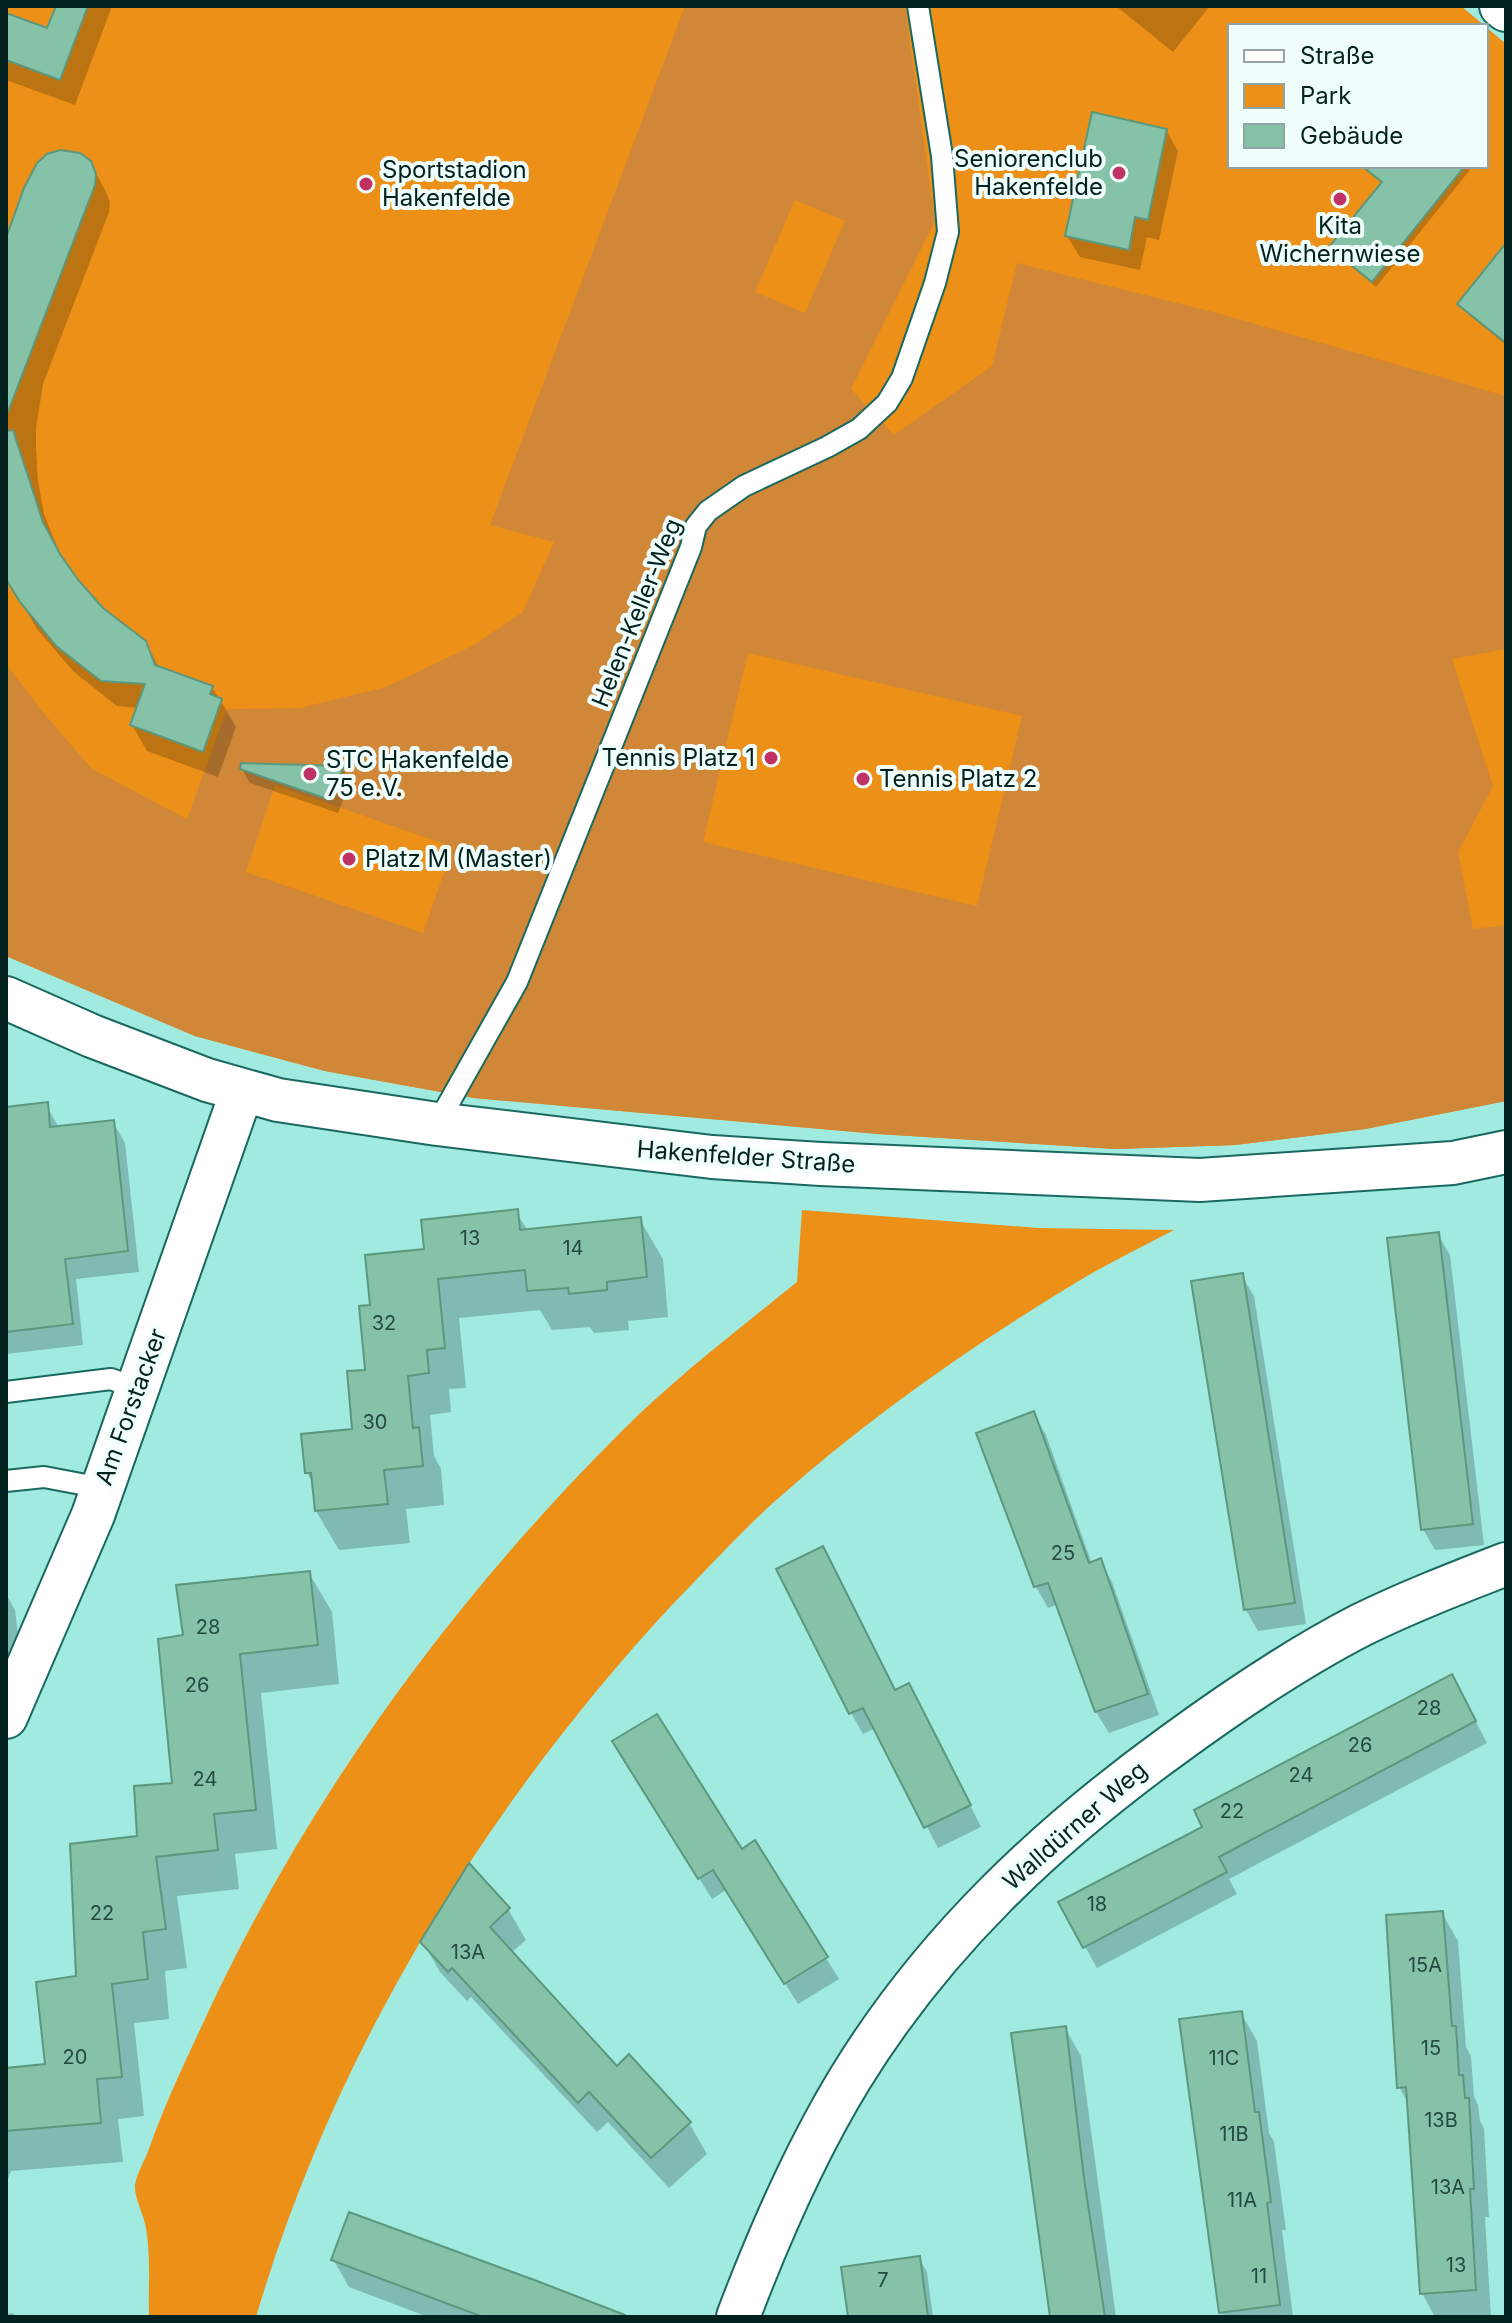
<svg xmlns="http://www.w3.org/2000/svg" width="1512" height="2323" font-family="Inter,sans-serif">
  <rect width="100%" height="100%" fill="#a0eae0"/>
  <g fill="#ec9017">
    <path d="M6,6H1461L1485,26H1230V166H1486V27L1506,44V1101L1365,1129L1235,1145L1116,1149L878,1134L474,1098L325,1071L195,1036L6,956Z"/>
    <path d="M802,1210L1038,1228L1174,1230C1142,1247 1108,1263 1077,1282C971,1346 867,1419 774,1502C738,1535 705,1571 671,1606C484,1808 334,2052 256,2317H149C148,2288 151,2256 146,2228C144,2215 134,2198 135,2185C137,2173 145,2160 149,2149C163,2109 181,2070 199,2032C301,1807 448,1604 622,1431C676,1377 738,1330 797,1282Z"/>
  </g>
  <path fill="#d08737" fill-rule="evenodd" d="M685,6H905L935,221L851,389L894,435L992,366L1017,263L1213,312L1506,396V649L1452,659L1493,786L1458,852L1473,929L1506,925V1101L1365,1129L1235,1145L1116,1149L878,1134L474,1098L325,1071L195,1036L6,956V664L42,711L92,769L187,819L227,709L300,708L386,687L472,646L523,612L554,542L490,525ZM795,200L845,221L805,313L755,292ZM748,653L1022,716L977,906L703,842ZM275,785L453,847L423,933L246,872Z"/>
  <g fill="#0003">
    <path d="M58,6H112L75,105L6,80V19L48,31Z"/>
    <path d="M1116,6H1210L1173,52Z"/>
    <path d="M1166,130L1178,151L1159,240L1147,237L1140,270L1080,257L1067,236Z"/>
    <path d="M90,162L105,190L110,202L109,212L43,384L36,428V448L38,481L44,514L62,559L78,583L102,610L145,642L160,669L212,688L221,701L236,727L218,777L147,751L132,725L138,708L117,706L74,672L37,629L6,576V246Z"/>
    <path d="M1360,166H1473L1376,287L1335,253L1331,247L1383,184Z"/>
    <path d="M1506,246V345L1463,310L1460,304Z"/>
    <path d="M342,768L350,782L338,813L250,783L242,769Z"/>
    <path d="M46,1105L59,1128L113,1122L125,1143L139,1272L76,1279L83,1345L6,1354V1109Z"/>
    <path d="M516,1212L528,1231L640,1220L663,1259L668,1317L628,1321L629,1330L594,1333L590,1327L552,1330L540,1310L459,1318L466,1388L449,1389L451,1412L430,1415L434,1456L441,1469L444,1505L406,1509L410,1543L339,1550L316,1511L314,1485L307,1473L355,1430L368,1371L372,1307L426,1251Z"/>
    <path d="M1438,1234L1450,1255L1484,1545L1435,1550L1423,1529Z"/>
    <path d="M1241,1275L1254,1296L1306,1624L1258,1631L1246,1610Z"/>
    <path d="M1034,1414L1046,1435L1092,1564L1100,1561L1112,1582L1159,1715L1109,1733L1096,1712L1058,1604L1048,1608L1036,1587L979,1434Z"/>
    <path d="M779,1570L896,1692L921,1706L981,1827L938,1848L876,1728L863,1734L851,1713Z"/>
    <path d="M309,1573L332,1612L339,1684L261,1693L277,1849L235,1854L239,1889L177,1896L187,1968L165,1971L169,2019L134,2023L144,2116L118,2119L123,2162L11,2171L6,2184V2070L47,2066L78,1978L139,1838L175,1784L185,1637Z"/>
    <path d="M6,1594L15,1610L23,1676L6,1678Z"/>
    <path d="M1463,1697L1487,1743L1229,1879L1237,1894L1097,1968L1061,1903Z"/>
    <path d="M627,1763L741,1852L755,1843L839,1979L798,2004L726,1890L712,1899Z"/>
    <path d="M508,1909L526,1940L511,1953L617,2068L689,2123L707,2154L669,2188L608,2122L597,2132L471,1997L467,2001L440,1972L423,1942Z"/>
    <path d="M1442,1913L1458,1941L1466,2047L1471,2056L1474,2096L1478,2105L1480,2121L1484,2128L1489,2217H1485L1491,2317H1435L1422,2293L1410,2106L1399,2087Z"/>
    <path d="M1241,2013L1257,2041L1269,2133L1274,2142L1286,2230H1282L1293,2317H1224L1221,2312Z"/>
    <path d="M1065,2028L1081,2056L1116,2317H1052Z"/>
    <path d="M350,2215L627,2317H428L349,2287L333,2259Z"/>
    <path d="M919,2258L927,2272L933,2317H850Z"/>
    <path d="M13,2313L16,2317H6V2314Z"/>
  </g>
  <g fill="#85c2a7" stroke="#5b987e" stroke-width="2">
    <path d="M56,6H88L60,80L6,60V13L47,28Z"/>
    <path d="M1092,112L1167,129L1148,220L1135,217L1129,250L1065,236Z"/>
    <path d="M60,150L80,153L91,161L96,174L95,185L8,412H6V238L24,188L37,163L47,154Z"/>
    <path d="M1362,166H1465L1372,282L1329,247L1382,182Z"/>
    <path d="M1506,243V343L1457,304Z"/>
    <path d="M13,430L43,522L60,554L79,581L103,608L146,641L155,665L213,686L210,694L222,699L203,752L130,725L145,684L101,681L56,646L20,602L6,579V431Z"/>
    <path d="M241,763L344,766L330,800L240,769Z"/>
    <path d="M48,1102L50,1127L114,1120L128,1251L65,1259L73,1324L6,1332V1107Z"/>
    <path d="M518,1209L520,1230L641,1217L647,1277L607,1282V1290L569,1294L568,1288L527,1291L525,1270L438,1279L445,1348L427,1350L429,1373L408,1376L413,1428L419,1427L423,1466L384,1470L388,1504L315,1511L311,1473H305L301,1434L352,1429L347,1371L365,1370L359,1306L370,1305L365,1255L424,1249L421,1220Z"/>
    <path d="M1439,1232L1473,1524L1421,1530L1387,1238Z"/>
    <path d="M1243,1273L1295,1603L1244,1610L1191,1281Z"/>
    <path d="M1034,1411L1089,1563L1101,1558L1148,1694L1095,1712L1048,1583L1034,1587L976,1433Z"/>
    <path d="M823,1546L895,1690L909,1683L971,1805L924,1828L863,1708L849,1714L776,1569Z"/>
    <path d="M310,1571L318,1645L240,1654L256,1810L214,1814L218,1850L156,1857L166,1929L143,1932L148,1979L112,1984L122,2077L97,2079L101,2123L6,2131V2068L45,2064L36,1982L76,1976L70,1844L137,1836L134,1786L172,1783L158,1639L183,1635L176,1585Z"/>
    <path d="M1452,1674L1476,1721L1219,1857L1227,1872L1083,1948L1058,1902L1202,1827L1194,1810Z"/>
    <path d="M657,1714L742,1849L755,1840L828,1957L784,1984L713,1870L698,1879L612,1741Z"/>
    <path d="M469,1863L510,1908L490,1927L617,2066L629,2054L691,2122L651,2158L589,2092L578,2103L452,1968L448,1972L420,1942Z"/>
    <path d="M1443,1911L1452,2026H1456L1459,2075H1463L1465,2098H1469L1474,2189H1470L1476,2290L1420,2294L1406,2087L1397,2088L1386,1915Z"/>
    <path d="M1242,2011L1255,2112H1259L1271,2202L1267,2203L1280,2305L1219,2313L1179,2019Z"/>
    <path d="M1066,2026L1084,2178L1105,2317H1050L1011,2033Z"/>
    <path d="M349,2212L537,2281L625,2315V2317H483L331,2260Z"/>
    <path d="M920,2256L928,2317H848L841,2267Z"/>
  </g>
  <g fill="none" stroke-linecap="round" stroke-linejoin="round">
    <g stroke="#196961" stroke-width="24">
      <g id="service">
        <path d="M437,1124L517,982L691,547L696,526L708,511L744,486L827,447L859,429L887,403L902,378L935,283L948,232L942,156L918,6"/>
        <path d="M6,1392L111,1379L138,1389"/>
        <path d="M6,1481L44,1477L102,1488"/>
      </g>
    </g>
    <g stroke="#196961" stroke-width="46">
      <g id="minor">
        <path d="M1501,6L1506,10"/>
        <path d="M6,998L92,1036L207,1080L278,1100L437,1124L712,1157L821,1164L1200,1180L1453,1163L1506,1152"/>
        <path d="M6,1717L93,1515L242,1091"/>
        <path d="M738,2317C769,2235 805,2152 851,2077C934,1942 1046,1837 1173,1745C1233,1701 1295,1659 1361,1625C1408,1602 1457,1583 1506,1564"/>
      </g>
    </g>
    <use href="#service" stroke="#fff" stroke-width="20"/>
    <use href="#minor" stroke="#fff" stroke-width="42"/>
  </g>
  <g fill="#c03263" stroke="#f0fefc" stroke-width="3">
    <circle cx="1119" cy="173" r="8"/>
    <circle cx="366" cy="184" r="8"/>
    <circle cx="1340" cy="199" r="8"/>
    <circle cx="771" cy="758" r="8"/>
    <circle cx="310" cy="774" r="8"/>
    <circle cx="863" cy="779" r="8"/>
    <circle cx="349" cy="859" r="8"/>
  </g>
  <g text-anchor="middle" stroke-width="8" stroke-linejoin="round" paint-order="stroke">
    <g font-size="20" fill="#244a41">
      <text x="470" y="1245">13</text>
      <text x="573" y="1255">14</text>
      <text x="384" y="1330">32</text>
      <text x="375" y="1429">30</text>
      <text x="1063" y="1560">25</text>
      <text x="208" y="1634">28</text>
      <text x="197" y="1692">26</text>
      <text x="1429" y="1715">28</text>
      <text x="1360" y="1752">26</text>
      <text x="1301" y="1782">24</text>
      <text x="205" y="1786">24</text>
      <text x="1232" y="1818">22</text>
      <text x="1097" y="1911">18</text>
      <text x="102" y="1920">22</text>
      <text x="468" y="1959">13A</text>
      <text x="1425" y="1972">15A</text>
      <text x="1431" y="2055">15</text>
      <text x="75" y="2064">20</text>
      <text x="1224" y="2065">11C</text>
      <text x="1441" y="2127">13B</text>
      <text x="1234" y="2141">11B</text>
      <text x="1448" y="2194">13A</text>
      <text x="1242" y="2207">11A</text>
      <text x="1456" y="2272">13</text>
      <text x="1259" y="2283">11</text>
      <text x="883" y="2287">7</text>
    </g>
    <g font-size="24" fill="#03221f" stroke="#f0fefc" text-anchor="start">
      <text x="1103" y="167" text-anchor="end">Seniorenclub<tspan x="1103" dy="28">Hakenfelde</tspan></text>
      <text x="382" y="178">Sportstadion<tspan x="382" dy="28">Hakenfelde</tspan></text>
      <text x="1340" y="234" text-anchor="middle">Kita<tspan x="1340" dy="28">Wichernwiese</tspan></text>
      <text x="755" y="766" text-anchor="end">Tennis Platz 1</text>
      <text x="326" y="768">STC Hakenfelde<tspan x="326" dy="28">75 e.V.</tspan></text>
      <text x="879" y="787">Tennis Platz 2</text>
      <text x="365" y="867">Platz M (Master)</text>
    </g>
    <g font-size="24" fill="#03221f" stroke="#f0fefc">
      <text transform="translate(637 613) rotate(-68)" y="8">Helen-Keller-Weg</text>
      <text transform="translate(746 1157) rotate(4)" y="8">Hakenfelder Straße</text>
      <text transform="translate(131 1407) rotate(-70)" y="8">Am Forstacker</text>
      <text transform="translate(1075 1826) rotate(-41)" y="8">Walldürner Weg</text>
    </g>
  </g>
  <rect width="1512" height="2323" fill="none" stroke="#03221f" stroke-width="16"/>
  <rect x="1228" y="24" width="260" height="144" fill="#f0fefc" stroke="#91a6a4" stroke-width="2"/>
  <rect x="1244" y="50" width="40" height="12" fill="#ffffff" stroke="#91a6a4" stroke-width="2"/>
  <text x="1300" y="64" font-size="24" fill="#03221f">Straße</text>
  <rect x="1244" y="84" width="40" height="24" fill="#ec9017" stroke="#91a6a4" stroke-width="2"/>
  <text x="1300" y="104" font-size="24" fill="#03221f">Park</text>
  <rect x="1244" y="124" width="40" height="24" fill="#85c2a7" stroke="#91a6a4" stroke-width="2"/>
  <text x="1300" y="144" font-size="24" fill="#03221f">Gebäude</text>
</svg>
